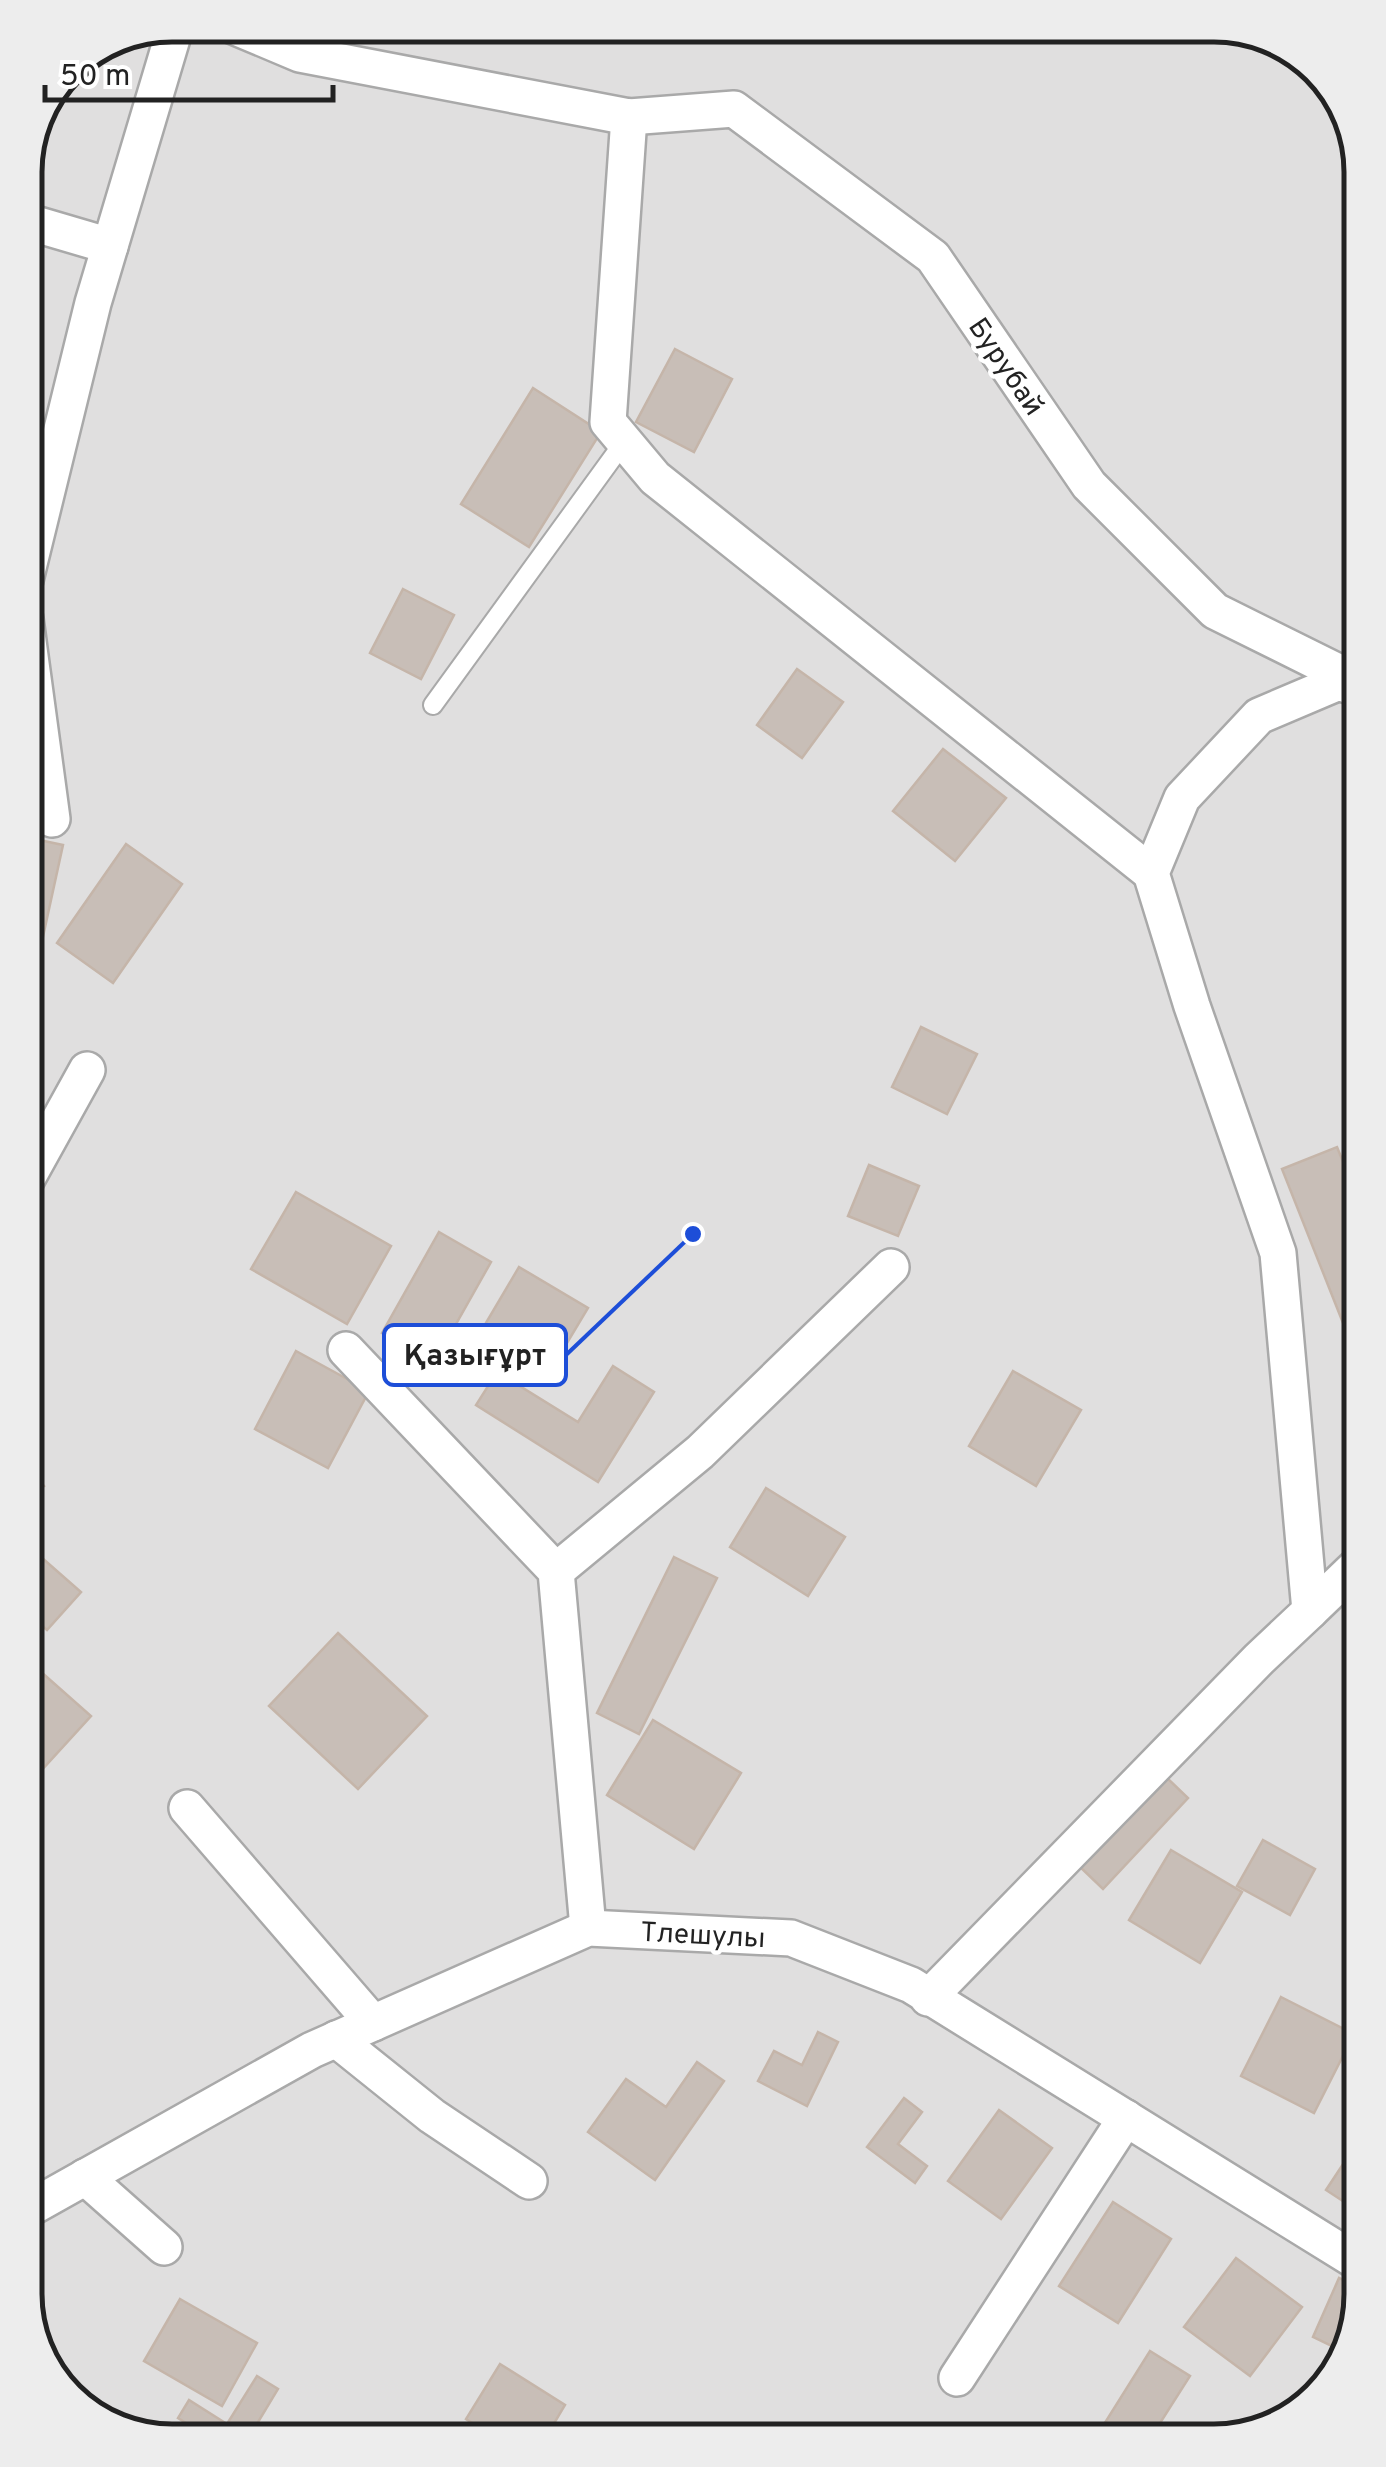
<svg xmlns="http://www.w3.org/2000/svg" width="1386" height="2467" font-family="Overpass,sans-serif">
  <rect width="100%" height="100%" fill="#f2efe8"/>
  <path fill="#e0dfdf" d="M173,25H1224L1296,50L1346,108L1361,173V2295L1336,2376L1278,2427L1213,2442H164L91,2417L40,2359L25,2294V164L69,68Z"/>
  <g fill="#c8beb7" stroke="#c5b5a9" stroke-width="2.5">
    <path d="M675,349L732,379L694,452L636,422Z"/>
    <path d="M533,388L601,432L529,547L461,504Z"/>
    <path d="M403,589L454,615L421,679L370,653Z"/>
    <path d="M797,669L843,702L802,758L757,725Z"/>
    <path d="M943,749L1006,798L955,861L893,811Z"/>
    <path d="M25,837L63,845L39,955L25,952Z"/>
    <path d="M126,844L182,884L113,983L57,943Z"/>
    <path d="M921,1027L977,1054L947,1114L892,1087Z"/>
    <path d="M1337,1147L1361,1206V1327L1347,1333L1282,1169Z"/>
    <path d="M869,1165L919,1186L898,1236L848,1216Z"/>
    <path d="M296,1192L391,1246L347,1324L251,1269Z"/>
    <path d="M439,1232L491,1262L434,1363L382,1333Z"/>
    <path d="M519,1267L588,1308L546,1378L477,1338Z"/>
    <path d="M296,1351L369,1391L328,1468L255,1429Z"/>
    <path d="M613,1366L654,1392L598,1482L476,1405L497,1372L578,1422Z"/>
    <path d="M1013,1371L1081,1410L1036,1486L969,1446Z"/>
    <path d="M25,1462L44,1486L25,1501Z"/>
    <path d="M766,1488L845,1537L808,1596L730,1547Z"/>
    <path d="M25,1543L81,1592L47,1630L25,1611Z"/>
    <path d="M674,1557L717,1578L639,1734L597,1713Z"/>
    <path d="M338,1633L427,1716L358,1789L269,1706Z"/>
    <path d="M40,1671L91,1716L39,1773L25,1761V1687Z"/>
    <path d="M653,1720L741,1773L694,1849L607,1795Z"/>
    <path d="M1165,1776L1188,1798L1103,1889L1079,1866Z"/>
    <path d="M25,1840L42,1857L25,1873Z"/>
    <path d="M1263,1840L1315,1869L1290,1915L1237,1886Z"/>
    <path d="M1171,1850L1242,1892L1200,1963L1129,1920Z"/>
    <path d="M1281,1997L1354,2034L1314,2113L1241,2076Z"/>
    <path d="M818,2032L838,2042L807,2106L758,2081L774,2051L802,2065Z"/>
    <path d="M697,2062L724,2081L655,2180L588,2132L626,2079L666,2107Z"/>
    <path d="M904,2098L922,2112L898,2144L927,2166L915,2183L867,2147Z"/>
    <path d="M999,2110L1052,2148L1001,2219L948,2181Z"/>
    <path d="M1361,2137V2213L1326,2190Z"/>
    <path d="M1113,2202L1171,2239L1118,2323L1059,2286Z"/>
    <path d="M1236,2258L1302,2307L1250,2376L1184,2327Z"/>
    <path d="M1339,2278L1361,2288L1344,2352L1313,2337Z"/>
    <path d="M180,2299L257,2343L222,2406L144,2361Z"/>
    <path d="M1150,2351L1190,2376L1148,2442H1122L1101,2429Z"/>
    <path d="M500,2364L565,2405L543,2442H502L466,2419Z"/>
    <path d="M257,2376L278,2389L246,2442H217L178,2418L189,2400L227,2424Z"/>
  </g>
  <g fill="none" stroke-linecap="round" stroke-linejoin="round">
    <g stroke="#a9a9a9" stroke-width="22">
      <path id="service" d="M433,705L624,442"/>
    </g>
    <g stroke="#a9a9a9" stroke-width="40">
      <g id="minor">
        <path d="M231,25L300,54L629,117L734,109L933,257L1089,485L1215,611L1360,683"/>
        <path d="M629,117L608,422L655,478L1151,873"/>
        <path d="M25,221L110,246"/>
        <path d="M25,580L93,303L176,25"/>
        <path d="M25,619L52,819"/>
        <path d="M25,1182L87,1070"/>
        <path d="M346,1350L556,1571L588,1928"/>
        <path d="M556,1571L700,1452L891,1267"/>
        <path d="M1310,1611L1361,1562"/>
        <path d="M187,1808L373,2023"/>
        <path d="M928,1998L1259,1659L1310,1611L1278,1253L1192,1006L1151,873L1182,798L1259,716L1339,682L1361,690"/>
        <path d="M336,2039L432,2116L529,2181"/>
        <path d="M85,2177L164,2247"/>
        <path d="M25,2211L312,2050L588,1928L791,1938L911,1985L1361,2264"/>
        <path d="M957,2378L1126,2118"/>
      </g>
    </g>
    <use href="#service" stroke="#fff" stroke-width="18"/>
    <use href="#minor" stroke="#fff" stroke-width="35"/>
  </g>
  <g text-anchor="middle" stroke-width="9" stroke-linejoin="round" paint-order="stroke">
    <g font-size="28" fill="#222" stroke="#fff">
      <text transform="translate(1007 366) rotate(56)" y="10">Бурубай</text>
      <text transform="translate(703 1934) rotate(3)" y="10">Тлешулы</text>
    </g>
  </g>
  <path d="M0 0H1386V2467H0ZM172 42H1214A130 130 0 0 1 1344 172V2294A130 130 0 0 1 1214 2424H172A130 130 0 0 1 42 2294V172A130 130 0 0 1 172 42Z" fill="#ededed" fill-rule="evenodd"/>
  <path fill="none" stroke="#222" stroke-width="5" d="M172 42H1214A130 130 0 0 1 1344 172V2294A130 130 0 0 1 1214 2424H172A130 130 0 0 1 42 2294V172A130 130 0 0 1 172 42Z"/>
  <path fill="none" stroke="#1d4ed8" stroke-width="4" d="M693 1234L566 1355"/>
  <circle fill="#1d4ed8" stroke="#fff" stroke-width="4" cx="693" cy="1234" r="10"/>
  <rect fill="#fff" stroke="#1d4ed8" stroke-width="4" x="384" y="1325" width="182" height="60" rx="10"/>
  <g font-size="30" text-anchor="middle" font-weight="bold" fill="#222">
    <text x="475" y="1365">Қазығұрт</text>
  </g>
  <path d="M45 85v15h288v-15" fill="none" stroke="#222222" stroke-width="5"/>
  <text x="60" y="85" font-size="30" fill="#222222" stroke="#ffffff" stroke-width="8" paint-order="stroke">50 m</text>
</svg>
